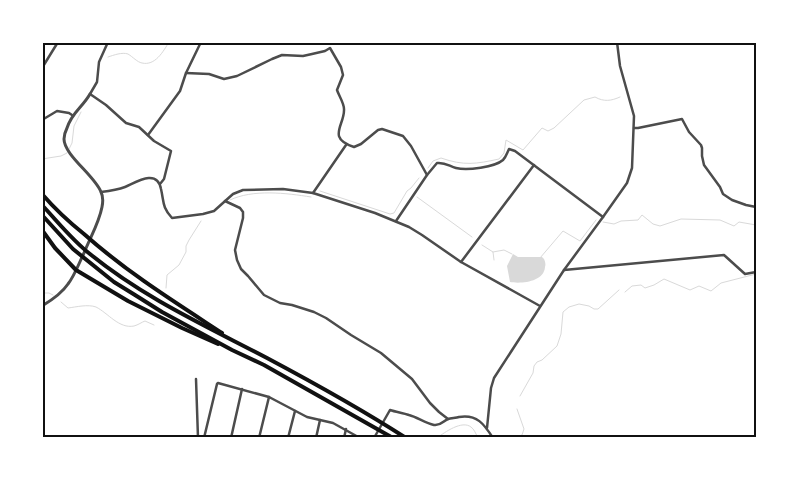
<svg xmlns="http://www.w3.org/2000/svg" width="799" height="480" font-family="'PT Sans Narrow',sans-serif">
  <rect width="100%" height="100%" fill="#fff"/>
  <path fill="#d9d9d9" d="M513,254L518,257H542L544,259C545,261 546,264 545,267C544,282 521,284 510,282L507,266Z"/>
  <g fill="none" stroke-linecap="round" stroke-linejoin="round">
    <g stroke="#d9d9d9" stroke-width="1">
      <path d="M108,57C114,55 122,52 128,54C133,57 137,62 142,63C155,66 163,52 169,42"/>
      <path d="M42,159L61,156L67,153L72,143L74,126L81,112"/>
      <path d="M428,168L433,161L441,158C464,166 476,164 499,159L504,153L506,140L523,150L542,128L548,131L554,128L584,100L595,97C604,102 611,101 620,97"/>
      <path d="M320,191L390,214L394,213L407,191L411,188L419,178"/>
      <path d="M417,197L472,237"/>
      <path d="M230,200C253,189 286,193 311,197"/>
      <path d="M603,222L614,224L621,221L638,220L642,215L653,224L660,226L681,219L720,220L734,226L739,222L756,225"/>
      <path d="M482,245L493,252L494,260"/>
      <path d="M493,252L504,250L512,254"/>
      <path d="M540,258L563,231L580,241L596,220"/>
      <path d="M166,288L167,275L179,265L186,252V246L189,240L201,221"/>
      <path d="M625,292L632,286L641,285L645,288L654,285L664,279L690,290L699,286L711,291L721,283L756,274"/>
      <path d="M42,293H49L53,295"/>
      <path d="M61,302L68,308C76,307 88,304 96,307C108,313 119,329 134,326C138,325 142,322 145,321L154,325"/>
      <path d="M520,396L533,373L534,366L537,362L542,360L557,346L561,334L563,312L569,307L579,304L589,306L594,309H598L619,290"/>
      <path d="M437,438C445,432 462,420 471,427C474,429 476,434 478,438"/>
      <path d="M516,438L522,435L524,429L517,409"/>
    </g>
    <g stroke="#4c4c4c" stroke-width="2.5">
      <path d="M108,42L99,62L97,82L90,94L106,105L126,123L139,127L154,141L171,151L164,179L160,184"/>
      <path d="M42,68L58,42"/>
      <path d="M186,73L209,74L224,79L237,76L272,59L282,55L303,56L312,54L325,51L330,48L341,67L343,75L337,90C339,96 344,103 344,109C345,125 326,138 354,147L361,144L378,130L382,129L403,136L411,146L427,175"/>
      <path d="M42,120L57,111L69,113L72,115"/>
      <path d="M634,128H638L682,119L689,132L701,145L702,148V156L704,165L720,187L723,194L732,200L746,205L756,207"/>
      <path d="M148,135L180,91L186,73L201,42"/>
      <path d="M101,192C109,191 117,190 125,187C135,183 157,168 161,189C164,202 162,207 172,218L203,214L214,211L233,194L243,190L283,189L313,193L375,213L409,227L422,235L461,262L540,306"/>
      <path d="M313,193L346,145"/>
      <path d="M225,201L240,208L243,212V218L235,250L237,260L241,269L248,276L264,295L280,303L292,305L314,312L326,318L351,335L381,353L412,379L430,403L439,412L448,419"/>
      <path d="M396,221L427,175L437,163C445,162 449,166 456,168C467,171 495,167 503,160C506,157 507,153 509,149L515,151L603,217"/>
      <path d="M461,262L534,165"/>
      <path d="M564,270L724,255L745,274L756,272"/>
      <path d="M196,379L198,438"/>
      <path d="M487,428L491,388L494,378L564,270L603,217L627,183L632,168L634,116L620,66L617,42"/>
      <path d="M204,438L217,384L218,383L269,397L307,417L333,423L360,438"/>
      <path d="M231,438L242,389"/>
      <path d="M259,438L269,397"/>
      <path d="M288,438L295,411"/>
      <path d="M316,438L320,420"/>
      <path d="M344,438L346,429"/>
      <path d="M374,438L390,410C396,412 403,413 409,415C417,417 425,423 434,425C441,426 443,421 448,419C451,418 456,418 459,417C477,414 484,424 493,438"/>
    </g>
    <path stroke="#4c4c4c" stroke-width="3" d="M42,306C52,300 62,293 68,284C75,275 79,263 84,253C90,238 99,223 102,207C103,202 103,196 101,192C95,176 64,155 64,139C64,136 65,132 67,128C72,112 82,108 90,94"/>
    <g stroke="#111" stroke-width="4">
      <path d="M42,194C55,209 69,222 84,234C128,273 173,301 222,333"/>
      <path d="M42,205C58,222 72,240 90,254C144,298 206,326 267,358C314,383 361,409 406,438"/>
      <path d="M42,215L73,249L114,282L135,295L162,312L232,350L264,365L393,438"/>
      <path d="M42,230L55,248L76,270L128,301L182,328L218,344"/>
    </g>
  </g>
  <rect width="799" height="480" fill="none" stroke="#ffffff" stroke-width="88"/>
  <rect x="44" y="44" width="711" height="392" fill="none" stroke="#111" stroke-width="2"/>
</svg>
